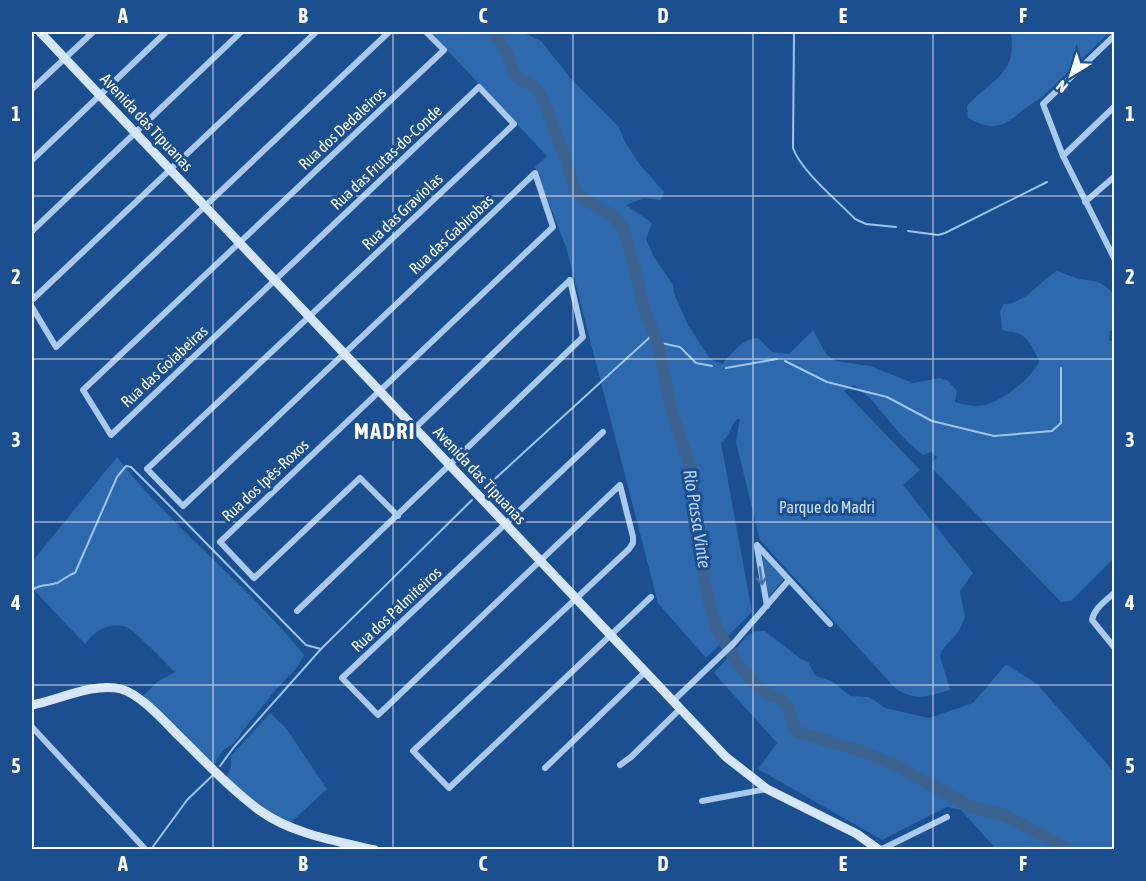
<svg xmlns="http://www.w3.org/2000/svg" width="1146" height="881" font-family="'Asap Condensed',sans-serif">
  <rect width="100%" height="100%" fill="#1b4f8f"/>
  <g fill="#2e69ad">
    <path d="M430,32H522L541,41L572,80L619,127L625,142L640,165L664,192L661,200L644,198L626,205L652,223L646,239L653,255L673,285L674,293L688,325L710,359L722,364C733,353 741,339 758,338L772,352L789,354L813,330L826,354L836,361L870,366L913,383L940,378L948,381L957,391L955,402C965,405 978,408 988,404C1003,400 1034,376 1039,361C1034,350 1029,337 1017,333C1011,331 1008,333 1002,329L1000,311L1004,304C1026,304 1039,281 1057,271C1065,273 1073,278 1080,279C1099,282 1099,280 1114,294V330L1110,331L1109,341H1114V558L1071,601L1061,602L932,468L934,461L937,457L931,452L923,455C904,441 891,423 876,405C870,397 861,391 854,385L844,391L920,470L903,485L973,573L960,591L965,617L959,631L942,650L940,656L950,690C927,696 918,702 896,689L760,540L736,442L740,419H737C730,426 731,435 721,443L752,612L706,658L658,603L566,247L535,167L547,156Z"/>
    <path d="M1011,32H1110L1041,98C1011,114 1006,139 968,118L967,106C991,78 1017,77 1011,32Z"/>
    <path d="M117,457C173,529 247,584 304,655L296,669L276,689L241,733C232,751 221,745 215,765L142,697L157,682L175,672C165,663 135,630 126,627C108,622 95,631 85,644L32,588V562Z"/>
    <path d="M763,556L785,578L769,596L762,561Z"/>
    <path d="M756,631H765L801,659L808,662L816,676L832,681L850,696L869,697L885,708L929,718L973,703L1006,664L1037,684L1114,772V849H996L961,810L947,807L882,840L758,769L777,743L714,673L748,635Z"/>
    <path d="M270,713L286,728L327,789L290,823L268,813L226,778L231,767V756Z"/>
  </g>
  <g fill="none" stroke-linecap="round" stroke-linejoin="round">
    <g stroke="#9cc4f0" stroke-width="2">
      <path d="M794,32L793,148C801,171 837,200 855,219L866,224L896,227"/>
      <path d="M908,231L938,235L945,233L1047,182"/>
      <path d="M657,340L661,343L680,347L696,363L712,366"/>
      <path d="M785,361L827,382L887,397L932,421L994,436L1052,431L1061,423V368"/>
      <path d="M726,368L777,359"/>
      <path d="M486,487L649,338L653,331"/>
      <path d="M32,590C39,584 48,586 57,583C63,580 68,575 75,573L117,477L126,466L131,467L156,492L306,645L321,649"/>
      <path d="M220,766L234,747L321,649L472,500"/>
      <path d="M152,848L187,800L213,775"/>
    </g>
    <path stroke="#3c6290" stroke-width="12" d="M493,32L507,53L513,71L517,77L533,86L541,95L567,162L574,187L578,194L586,200L612,215L623,228L638,280L643,308L657,340L672,413L691,469L703,572L710,607L718,631L740,667L757,686L766,693L783,700L789,709L794,727L798,732L864,752L897,766L971,807L1004,815L1070,850"/>
    <g stroke="#a9c9ee" stroke-width="6">
      <path d="M1114,36L1043,104L1063,156L1114,258"/>
      <path d="M32,89L93,32"/>
      <path d="M1063,156L1114,107"/>
      <path d="M32,160L166,32"/>
      <path d="M1085,202L1114,177"/>
      <path d="M32,231L241,32"/>
      <path d="M32,300L316,32"/>
      <path d="M32,307L56,347L389,32"/>
      <path d="M603,432L342,678L378,715L620,485L633,537V543L629,549L413,751L449,788L651,597"/>
      <path d="M398,516L360,478L254,578L220,542L553,227L535,173L183,506L147,469L514,124L479,87L111,435L83,390L444,50L426,32"/>
      <path d="M757,545L830,624"/>
      <path d="M757,547L767,606"/>
      <path d="M1114,593C1106,601 1094,608 1092,620L1114,647"/>
      <path d="M297,611L583,337L570,280L415,428"/>
      <path d="M673,701L733,644L789,580"/>
      <path d="M32,727L146,850"/>
      <path d="M620,765L631,757L680,709"/>
      <path d="M545,768L645,672"/>
      <path d="M702,801L767,789"/>
      <path d="M880,850L947,817"/>
    </g>
    <g stroke="#d6e6fa" stroke-width="9">
      <path d="M40,32L726,757L767,789L857,834L879,850"/>
      <path d="M32,705C59,700 93,682 121,689C140,694 164,721 178,735C204,760 229,788 259,810C292,834 336,841 375,850"/>
    </g>
  </g>
  <defs><path id="oneway-shaft" d="M-6 0H5M1.5-3L5.5 0L1.5 3" fill="none" stroke-width="1.6" stroke-linecap="round" stroke-linejoin="round" transform="scale(1.5)"/></defs>
  <use stroke="#4674ac" href="#oneway-shaft" transform="translate(761 576) rotate(82)"/>
  <path fill="none" stroke="#fff" stroke-width="1.5" stroke-opacity="0.55" d="M213,32V850M393,32V850M573,32V850M753,32V850M933,32V850M32,196H1114M32,359H1114M32,522H1114M32,685H1114"/>
  <g text-anchor="middle" stroke-width="6" stroke-linejoin="round" paint-order="stroke">
    <g font-size="16" fill="#fff" stroke="#1b4f8f">
      <text transform="translate(147 122) rotate(47)" y="6">Avenida das Tipuanas</text>
      <text transform="translate(342 128) rotate(-43)" y="6">Rua dos Dedaleiros</text>
      <text transform="translate(386 157) rotate(-43)" y="6">Rua das Frutas-do-Conde</text>
      <text transform="translate(402 211) rotate(-43)" y="6">Rua das Graviolas</text>
      <text transform="translate(451 234) rotate(-43)" y="6">Rua das Gabirobas</text>
      <text transform="translate(164 366) rotate(-43)" y="6">Rua das Goiabeiras</text>
      <text transform="translate(480 475) rotate(47)" y="6">Avenida das Tipuanas</text>
      <text transform="translate(265 480) rotate(-43)" y="6">Rua dos Ipês-Roxos</text>
      <text transform="translate(396 609) rotate(-43)" y="6">Rua dos Palmiteiros</text>
    </g>
    <g font-size="16" fill="#cfe3fa" stroke="#1b4f8f">
      <text x="827" y="513">Parque do Madri</text>
    </g>
    <g font-size="18" font-style="italic" fill="#b5d3f5" stroke="#1b4f8f">
      <text transform="translate(697 519) rotate(81)" y="6">Rio Passa Vinte</text>
    </g>
    <g font-size="22" font-weight="bold" letter-spacing="1.5" fill="#fff" stroke="#1b4f8f">
      <text x="385" y="439">MADRI</text>
    </g>
  </g>
  <rect width="1146" height="881" fill="none" stroke="#1b4f8f" stroke-width="66"/>
  <g transform="translate(1071 75) rotate(218)" stroke="#1b4f8f" stroke-width="4.5" paint-order="stroke">
  <path d="M0-4.5L10 22L0 15L-10 22Z" fill="#ffffff"/>
  <text y="-9" font-size="16" font-weight="bold" text-anchor="middle" fill="#ffffff">N</text>
  </g>
  <rect x="33" y="33" width="1080" height="815" fill="none" stroke="#fff" stroke-width="2"/>
  <g font-size="20" text-anchor="middle" font-weight="bold" fill="#fff">
    <text x="123" y="23">A</text>
    <text x="303" y="23">B</text>
    <text x="483" y="23">C</text>
    <text x="663" y="23">D</text>
    <text x="843" y="23">E</text>
    <text x="1023" y="23">F</text>
    <text x="16" y="121">1</text>
    <text x="1130" y="121">1</text>
    <text x="16" y="284">2</text>
    <text x="1130" y="284">2</text>
    <text x="16" y="447">3</text>
    <text x="1130" y="447">3</text>
    <text x="16" y="610">4</text>
    <text x="1130" y="610">4</text>
    <text x="16" y="773">5</text>
    <text x="1130" y="773">5</text>
    <text x="123" y="871">A</text>
    <text x="303" y="871">B</text>
    <text x="483" y="871">C</text>
    <text x="663" y="871">D</text>
    <text x="843" y="871">E</text>
    <text x="1023" y="871">F</text>
  </g>
</svg>
